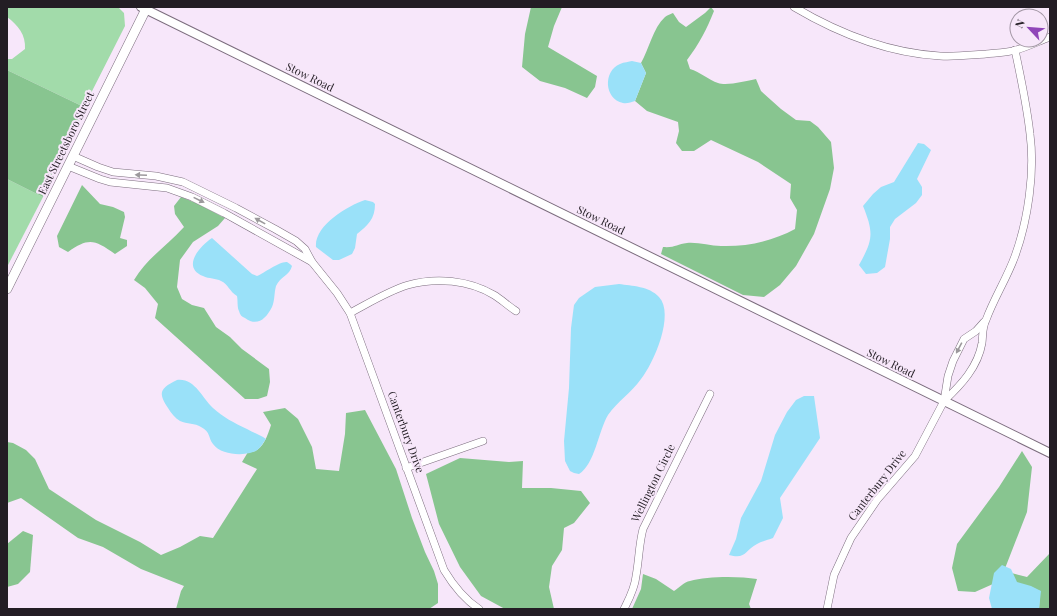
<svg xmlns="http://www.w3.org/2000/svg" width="1057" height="616" font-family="'Playfair Display',serif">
  <rect width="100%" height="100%" fill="#f7e7fa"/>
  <g fill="#a2dbaa">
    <path d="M7,7H118L124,13L125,26L84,107L7,70V59H12L25,49C26,35 18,25 7,17Z"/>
    <path d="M7,179L43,197L7,267Z"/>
  </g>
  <g fill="#88c590">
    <path d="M531,7H562L554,26L548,47L597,76L595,87L587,98L565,88L540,81L522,67L525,34Z"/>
    <path d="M711,7L714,11C707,29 699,44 687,60L690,69C700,72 709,80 718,83C727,86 746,81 756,79L761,91L781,109L796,120L810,121L818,127L831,142L834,168L830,189L814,234L796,266L780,285L764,297L743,295L661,254L663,247C675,248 677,244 687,243C698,242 710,246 721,246C746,247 773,241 795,229L797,210L790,198L791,184L758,162L711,140L694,151H682L676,143L679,131L678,122L647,111L635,101L646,73L641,63C649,49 653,28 665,17C667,15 671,14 673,13L679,22L686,27L705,13Z"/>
    <path d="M7,70L86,108L43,197L7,179Z"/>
    <path d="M82,185L100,204L113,207L124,212L125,217L120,238L127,240V246L115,254C95,240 89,237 68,252L59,247L57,236Z"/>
    <path d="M181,197L196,203L225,218L218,226L193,242L180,260L177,287L182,299L192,305L204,308L216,327L230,337L242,349L269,369L270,382L267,396L258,399H245L155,318L158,304L145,288L134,280C147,258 167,246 184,227L175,214L174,206Z"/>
    <path d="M285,408L298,419L312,447L316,469L339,471L345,434L346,413L365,410L396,469L412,518L425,552L434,571L438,584V603L429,609H176L181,591L184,586L141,569L103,547L78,538L21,498L7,503V442L13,443L26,450L35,459L49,489L96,520L140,542L161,555L180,547L200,536L213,538L257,469L242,462L248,452C262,453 267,437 271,425L263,412Z"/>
    <path d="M1022,451L1032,467L1027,512L1004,571L1027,577L1050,553V609H1039L1040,591L1002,580L975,592L958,591L952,568L957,544L999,487Z"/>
    <path d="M460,458L509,462L523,461L522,488H551L581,491L590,503L574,523L564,528L562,550L552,566L549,587L554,609H505L481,596L460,567L439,524L426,474Z"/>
    <path d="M23,531L33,535L30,572L18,584L7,587V544Z"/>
    <path d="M643,574L656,579L674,591C679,588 684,582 690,581C707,576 739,576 757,579L749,604L751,609H632L641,589Z"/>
  </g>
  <g fill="#9ae1f9">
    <path d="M632,61L641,63L646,73L635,101C631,102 627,104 623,103C604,99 603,71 620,64C624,62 629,62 632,61Z"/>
    <path d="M918,143L924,144L931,150L917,179L922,187V195L916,203L895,219L890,227V239L885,267L877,273L866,274L859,265C873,240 874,233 863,206L873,194L881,187L894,182Z"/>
    <path d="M365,200L373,202L375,204C375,219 368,225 357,234L355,248L352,254L339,260H333L316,247C314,226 347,206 365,200Z"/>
    <path d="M212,238L252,274L257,276C264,273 280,261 287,262C289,263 291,265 292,266C290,275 280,277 276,286C274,293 275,300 272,307C266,319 257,327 245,318C242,317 240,315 239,311C237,307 238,301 237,296C230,292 228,284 221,281C216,278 209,279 203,276C181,267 200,246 212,238Z"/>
    <path d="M619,284C632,286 649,286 659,297C675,314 654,363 641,379C632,392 617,402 608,415C598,432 595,464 579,474L574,473L570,471L565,461L564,441L569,388L571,328L574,305L579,298L595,287Z"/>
    <path d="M177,380C195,378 202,398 213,408C223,417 234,423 247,429C254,433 260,435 266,439C263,443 259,451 253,452C242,456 221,455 213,444C208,438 211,432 201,427C195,423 187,424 180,421C175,418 171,413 168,408C157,392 161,388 177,380Z"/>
    <path d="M804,396H814L820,438L780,498L783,518L773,538C768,540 762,541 757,544C745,550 746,560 729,555L736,539L741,518L761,481L775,435L787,412L796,400Z"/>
    <path d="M1002,565L1011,569L1017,582L1031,586L1041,591L1039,609H992L989,598L994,573Z"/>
  </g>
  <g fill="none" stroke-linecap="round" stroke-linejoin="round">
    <g stroke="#7c6d7e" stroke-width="8">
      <g id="minor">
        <path d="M794,7C838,33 888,53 940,56C955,57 971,55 986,54C995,53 1006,53 1016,50C1027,47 1039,41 1050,37"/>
        <path d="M73,156L98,167L113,172L156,176L183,182L236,208L275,229L296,241L305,249L312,262L337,293L350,313L444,570C453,585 464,599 479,609"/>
        <path d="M68,166L100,179L110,182L167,188L192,197L224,213L312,262"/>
        <path d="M350,313C369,303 388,291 408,285C436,277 469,280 494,295C501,299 508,306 516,311"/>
        <path d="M944,401C961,385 978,367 982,343C983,335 982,328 986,320C994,298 1007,278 1015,256C1028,220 1035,172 1030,134C1027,106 1021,78 1015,50"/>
        <path d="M406,468L483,441"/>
        <path d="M624,609C629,599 635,588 636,576C639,560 639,544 643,529L710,394"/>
        <path d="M827,609L834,575L851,538L877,500L915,456L944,401L948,376L953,361L964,339L976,331L984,322"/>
      </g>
    </g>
    <g stroke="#7c6d7e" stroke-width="10">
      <path id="tertiary" d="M141,7L1050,453"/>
    </g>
    <g stroke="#7c6d7e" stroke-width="10">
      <path id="secondary" d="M7,289L147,7"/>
    </g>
    <use href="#minor" stroke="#fff" stroke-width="7"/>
    <use href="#tertiary" stroke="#fff" stroke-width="8"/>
    <use href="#secondary" stroke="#fff" stroke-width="9"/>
  </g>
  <defs><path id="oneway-solid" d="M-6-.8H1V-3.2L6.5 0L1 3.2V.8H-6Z"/></defs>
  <g fill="#9c999c">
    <use href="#oneway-solid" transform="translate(141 175) rotate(-177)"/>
    <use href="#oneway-solid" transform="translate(199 200) rotate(26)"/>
    <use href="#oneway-solid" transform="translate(260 221) rotate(-151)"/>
    <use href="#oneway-solid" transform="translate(959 348) rotate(118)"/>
  </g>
  <g text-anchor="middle" stroke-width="4" stroke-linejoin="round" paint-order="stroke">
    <g font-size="11" fill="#231d24" stroke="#f7e7fa">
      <text transform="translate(310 77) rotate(26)" y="4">Stow Road</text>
      <text transform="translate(66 143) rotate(-64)" y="4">East Streetsboro Street</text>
      <text transform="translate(601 220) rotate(26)" y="4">Stow Road</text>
      <text transform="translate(891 363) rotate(26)" y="4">Stow Road</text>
      <text transform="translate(406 432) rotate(70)" y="4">Canterbury Drive</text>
      <text transform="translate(653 483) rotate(-64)" y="4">Wellington Circle</text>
      <text transform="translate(877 485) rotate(-52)" y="4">Canterbury Drive</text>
    </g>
  </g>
  <rect width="1057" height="616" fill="none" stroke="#231d24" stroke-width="16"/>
  <g transform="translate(1029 28) rotate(296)"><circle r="19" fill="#f7e7fa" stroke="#a296a4"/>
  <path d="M0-3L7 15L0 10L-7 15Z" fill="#9046b9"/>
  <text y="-6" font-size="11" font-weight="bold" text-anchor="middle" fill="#231d24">N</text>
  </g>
</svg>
